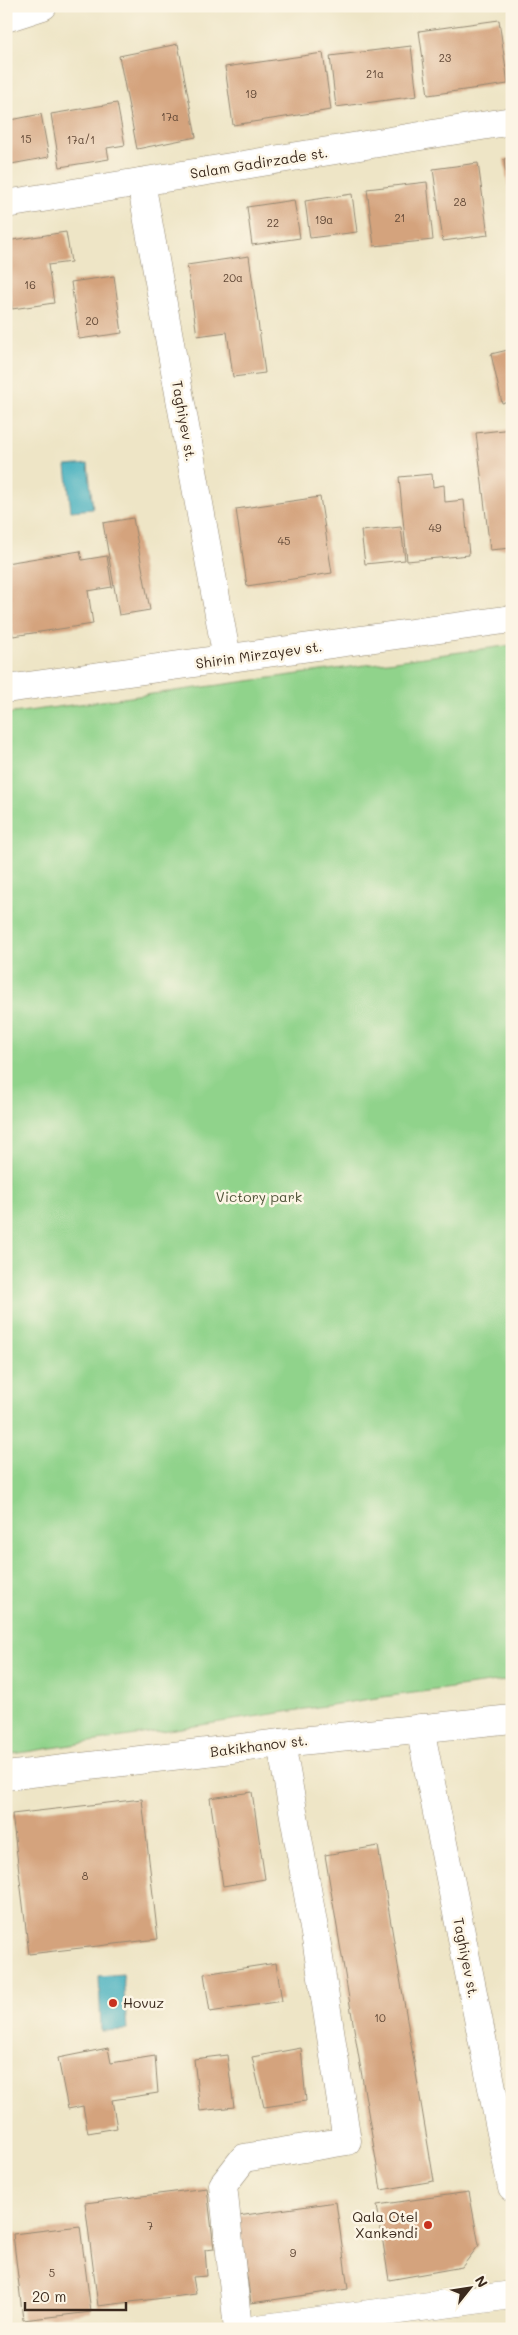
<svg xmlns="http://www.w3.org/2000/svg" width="518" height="2335" font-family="Mali,sans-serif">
  <rect width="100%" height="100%" fill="#fcf5e5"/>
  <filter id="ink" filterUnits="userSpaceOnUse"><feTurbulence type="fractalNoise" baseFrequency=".02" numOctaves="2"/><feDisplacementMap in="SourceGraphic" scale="10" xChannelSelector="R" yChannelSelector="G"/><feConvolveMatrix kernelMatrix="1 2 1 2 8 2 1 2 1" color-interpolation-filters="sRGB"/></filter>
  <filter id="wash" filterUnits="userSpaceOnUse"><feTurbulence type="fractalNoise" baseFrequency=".0096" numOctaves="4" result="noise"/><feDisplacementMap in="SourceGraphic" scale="20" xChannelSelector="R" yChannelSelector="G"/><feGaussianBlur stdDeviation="1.12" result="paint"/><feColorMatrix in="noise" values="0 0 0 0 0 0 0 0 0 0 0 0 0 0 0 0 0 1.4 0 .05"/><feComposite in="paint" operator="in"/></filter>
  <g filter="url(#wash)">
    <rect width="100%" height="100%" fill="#eee5c6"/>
    <path fill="#90d38b" stroke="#667e54" d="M512,645V1680L383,1697L6,1755V714Z"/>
    <g fill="#40aebe" stroke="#3e6c6e">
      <path d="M88,464L93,509L71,511L66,466Z"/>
      <path d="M123,1974L127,2030L101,2031L99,1976Z"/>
    </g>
    <g id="blocks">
      <g fill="#d4a37d">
        <path d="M499,20L508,84L428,95L419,31Z"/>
        <path d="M178,44L196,137L137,149L119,56Z"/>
        <path d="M411,46L417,96L336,107L330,56Z"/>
        <path d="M323,53L331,110L233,125L225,67Z"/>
        <path d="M117,103L125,145L107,148L109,159L60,167L51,114Z"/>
        <path d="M41,114L49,157L6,165V121Z"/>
        <path d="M512,158V208H511L504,159Z"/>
        <path d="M478,163L488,235L443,241L433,169Z"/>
        <path d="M427,182L433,240L374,246L367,189Z"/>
        <path d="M352,194L357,232L310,238L305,201Z"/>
        <path d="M294,200L300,238L252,245L247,207Z"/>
        <path d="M66,232L71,262L48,265L54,303L12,309L6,268V241Z"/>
        <path d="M249,256L265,373L233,377L227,332L197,336L187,265Z"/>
        <path d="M114,276L122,333L79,339L71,282Z"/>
        <path d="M512,349V401L502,403L491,354Z"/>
        <path d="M512,429V548L490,550L476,433Z"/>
        <path d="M432,474L433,487L444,485L445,502L464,500L469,555L407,561L399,477Z"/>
        <path d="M320,497L332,573L247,586L236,509Z"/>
        <path d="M133,518L150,610L119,615L103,523Z"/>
        <path d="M401,527L405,560L365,564L361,531Z"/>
        <path d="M80,551L82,560L107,556L112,587L88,591L93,624L13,636L6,595V563Z"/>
        <path d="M252,1792L265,1879L223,1886L210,1798Z"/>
        <path d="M142,1799L158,1939L29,1954L12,1814Z"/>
        <path d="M378,1846L434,2181L381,2190L325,1855Z"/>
        <path d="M276,1963L282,2001L210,2012L204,1974Z"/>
        <path d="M108,2048L111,2063L155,2056L158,2093L112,2100L117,2128L88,2133L83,2106L68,2109L58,2058Z"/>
        <path d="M301,2048L306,2101L264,2107L252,2057Z"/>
        <path d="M227,2055L234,2107L200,2111L194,2059Z"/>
        <path d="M207,2188L214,2249L205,2250L207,2276L193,2277L196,2294L98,2306L85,2203Z"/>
        <path d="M469,2192L479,2245L462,2267L389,2280L377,2205Z"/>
        <path d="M336,2202L348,2289L251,2303L238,2216Z"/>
        <path d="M80,2226L91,2312L23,2320L13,2234Z"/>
      </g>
    </g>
  </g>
  <g filter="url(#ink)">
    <use href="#blocks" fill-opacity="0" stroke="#948872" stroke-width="1"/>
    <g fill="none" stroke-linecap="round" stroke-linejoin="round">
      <g stroke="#948872" stroke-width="29">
        <g id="minor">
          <path d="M6,18L43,6"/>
          <path d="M141,182L227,659"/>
          <path d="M6,204L512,121"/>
          <path d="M6,689L512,619"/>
          <path d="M420,1728L512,2188"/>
          <path d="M6,1776L281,1743L512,1719"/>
          <path d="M238,2329L223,2185L244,2158L347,2141L317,1945L281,1743"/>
          <path d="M257,2329L512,2295"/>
        </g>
      </g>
      <use href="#minor" stroke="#fff" stroke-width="28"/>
    </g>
  </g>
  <g fill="#c8321e" stroke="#fcf5e5" stroke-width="2">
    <circle cx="113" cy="2003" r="5"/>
    <circle cx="428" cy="2225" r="5"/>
  </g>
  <g text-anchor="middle" stroke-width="5" stroke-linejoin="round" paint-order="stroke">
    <g font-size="11" fill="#614836">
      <text x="445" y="62">23</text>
      <text x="375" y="78">21a</text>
      <text x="251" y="98">19</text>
      <text x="170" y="121">17a</text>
      <text x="26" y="143">15</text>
      <text x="81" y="144">17a/1</text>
      <text x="460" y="206">28</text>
      <text x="400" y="222">21</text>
      <text x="324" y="224">19a</text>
      <text x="273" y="227">22</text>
      <text x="233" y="282">20a</text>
      <text x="30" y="289">16</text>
      <text x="92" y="325">20</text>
      <text x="435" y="532">49</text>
      <text x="284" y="545">45</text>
      <text x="85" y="1880">8</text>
      <text x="380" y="2022">10</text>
      <text x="150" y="2230">7</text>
      <text x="293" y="2257">9</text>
      <text x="52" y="2277">5</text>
    </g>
    <g font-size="14" fill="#3b2a1e" stroke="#fcf5e5">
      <text transform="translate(259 163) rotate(-9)" y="5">Salam Gadirzade st.</text>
      <text transform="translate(184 421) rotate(80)" y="5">Taghiyev st.</text>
      <text transform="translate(259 655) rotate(-8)" y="5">Shirin Mirzayev st.</text>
      <text transform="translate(259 1746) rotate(-7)" y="5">Bakikhanov st.</text>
      <text transform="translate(466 1958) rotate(79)" y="5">Taghiyev st.</text>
    </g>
    <g font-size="14" fill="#505439" stroke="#fcf5e5">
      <text x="259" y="1202">Victory park</text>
    </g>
    <g font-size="14" fill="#3b2a1e" stroke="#fcf5e5" text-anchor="start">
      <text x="123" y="2008">Hovuz</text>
      <text x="418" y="2222" text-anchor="end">Qala Otel<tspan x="418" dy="16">Xankəndi</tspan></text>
    </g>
  </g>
  <rect width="518" height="2335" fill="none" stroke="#fcf5e5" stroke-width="25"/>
  <g transform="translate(470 2288) rotate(60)" stroke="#fcf5e5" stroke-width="4" paint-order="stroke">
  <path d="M0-4L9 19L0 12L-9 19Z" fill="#3b2a1e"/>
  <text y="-8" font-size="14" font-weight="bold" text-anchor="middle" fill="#3b2a1e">N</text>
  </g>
  <path d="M25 2302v8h101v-8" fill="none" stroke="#3b2a1e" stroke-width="2.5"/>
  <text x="32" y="2302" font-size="15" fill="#3b2a1e" stroke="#fcf5e5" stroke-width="4" paint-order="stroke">20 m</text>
</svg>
